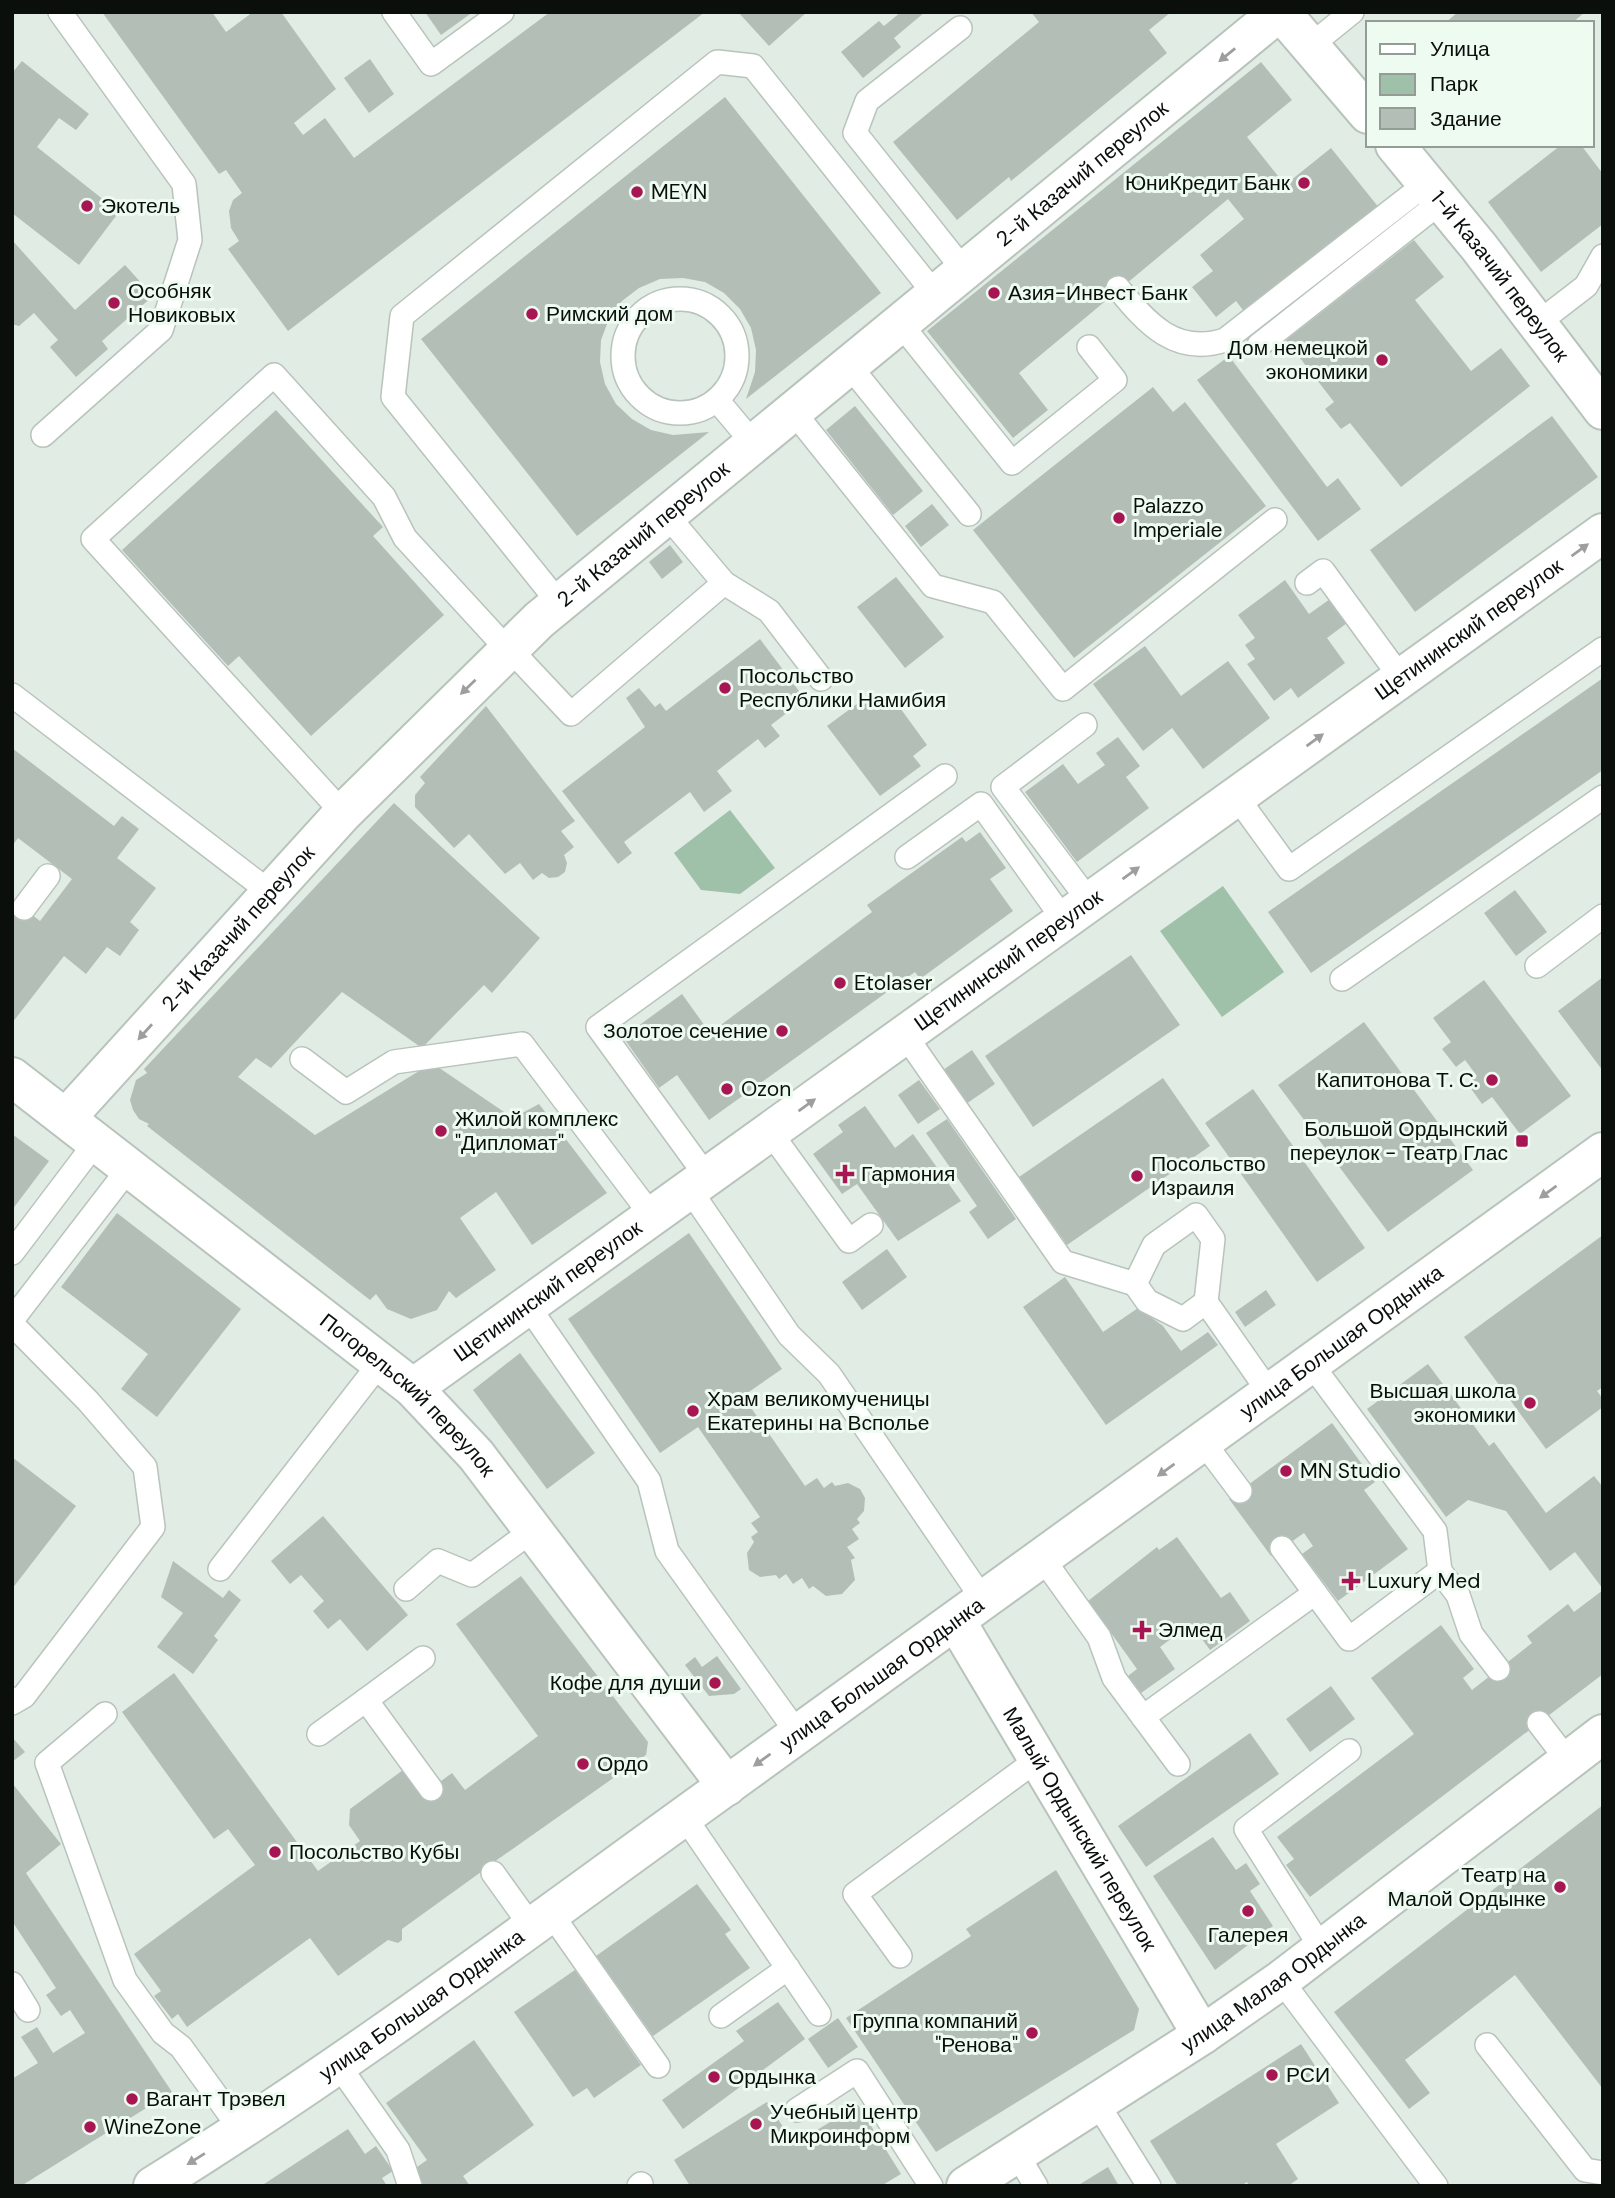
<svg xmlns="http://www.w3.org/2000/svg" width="1615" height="2198" font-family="'DM Sans',sans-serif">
  <rect width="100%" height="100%" fill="#e1ede4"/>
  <g fill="#a0c1a9">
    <path d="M730,810L775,868L740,894L701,890L674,853Z"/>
    <path d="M1223,886L1284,972L1222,1017L1160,931Z"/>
  </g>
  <g fill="#b3bfb6">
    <path d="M102,12H212L226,32L253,12H281L336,89L294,123L303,135L325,118L354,158L550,12H705L288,331L228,249L239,241L231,228L229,211L233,200L242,193L226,170L219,174Z"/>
    <path d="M425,12H473L441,35Z"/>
    <path d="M738,12H807L769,46Z"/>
    <path d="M901,12H925L894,38L901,47L863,78L841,52L879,21L884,26Z"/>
    <path d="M1031,12H1171L1149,30L1167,53L1011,181L1009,177L957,220L893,142L1039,22Z"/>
    <path d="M1458,12H1585L1572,23H1445Z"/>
    <path d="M370,59L394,94L369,113L344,78Z"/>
    <path d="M22,61L89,114L76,130L59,118L37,147L119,212L79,265L12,213V73Z"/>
    <path d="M1261,62L1292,100L1247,137L1278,176L1285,185L1331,148L1380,209L1246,314L1236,301L1216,317L1192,287L1213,271L1200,255L1244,219L1228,199L1019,373L1048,410L1013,438L927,331Z"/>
    <path d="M725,97L881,293L746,399L755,372L756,350L751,328L740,309L724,293L705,282L683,278L660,279L639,288L622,301L609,319L601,340L600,362L605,384L616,404L632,419L651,430L673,435L709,432L577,536L421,339Z"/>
    <path d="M1561,145H1581L1603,174V224L1541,272L1488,202Z"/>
    <path d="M12,240L75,310L125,265L153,296L102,341L108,349L76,377L50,347L58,340L34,313L19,326L12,324Z"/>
    <path d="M1414,240L1444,277L1415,300L1471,371L1501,348L1530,386L1401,487L1350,423L1341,429L1325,409L1334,402L1286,340Z"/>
    <path d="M1229,356L1327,487L1338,478L1361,509L1318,541L1197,380Z"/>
    <path d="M1153,387L1173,412L1185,402L1266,506L1074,658L973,530Z"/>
    <path d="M855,406L923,491L893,515L826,430Z"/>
    <path d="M276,410L383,527L373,536L444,615L311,736L239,656L228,666L122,550Z"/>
    <path d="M1552,416L1598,477L1415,612L1370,550Z"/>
    <path d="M932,504L949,525L921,547L905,526Z"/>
    <path d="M670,545L683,562L662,579L649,562Z"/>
    <path d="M896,577L944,637L905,668L857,607Z"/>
    <path d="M1285,580L1309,614L1330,599L1347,623L1327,638L1345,663L1298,698L1291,688L1274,701L1247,664L1255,659L1245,645L1255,638L1238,615Z"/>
    <path d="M760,639L805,699L771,725L780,736L765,748L758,739L717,771L732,791L704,812L690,792L624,842L632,853L618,864L562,791L645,727L626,698L639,688L655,707L660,703L666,711Z"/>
    <path d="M1145,646L1181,696L1228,661L1270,718L1203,769L1172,728L1143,751L1093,684Z"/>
    <path d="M1603,678V770L1311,973L1268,912Z"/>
    <path d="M890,694L927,745L913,756L921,766L880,796L827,726L869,695L876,705Z"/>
    <path d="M486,706L575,821L561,831L574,847L564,855L567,863L565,872L558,877L549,878L542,873L533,880L520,863L505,874L469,834L454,848L415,807V795L425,783L420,777Z"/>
    <path d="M1118,737L1140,766L1126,777L1149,808L1077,862L1025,792L1063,764L1078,784L1105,765L1096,753Z"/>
    <path d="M12,748L114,826L122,816L139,829L117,858L156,888L130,922L139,930L120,956L107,947L86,974L64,956L12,1023V899L40,921L72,879L18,838L12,846Z"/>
    <path d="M394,803L540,938L492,993L484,985L422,1048L342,992L271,1068L256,1058L238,1077L315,1135L432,1063L513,1118L539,1104L607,1193L532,1245L496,1192L460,1218L496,1270L456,1298L449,1291L437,1310L411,1319L387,1309L376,1294L370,1300L147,1126L149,1124L139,1119L133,1110L130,1100L136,1080L147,1073L144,1069Z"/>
    <path d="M980,832L1006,868L990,879L1013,911L920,979L915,972L709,1120L677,1075L659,1088L623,1037L682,994L710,1033L872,912L867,905L962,837L966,842Z"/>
    <path d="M1515,890L1547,932L1516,956L1484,913Z"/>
    <path d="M1131,955L1180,1025L1033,1127L985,1056Z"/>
    <path d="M1603,977V1071L1558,1011Z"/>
    <path d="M1484,980L1571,1096L1520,1134L1492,1097L1482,1104L1467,1083L1477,1076L1465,1060L1456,1067L1442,1049L1451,1042L1433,1018Z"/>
    <path d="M1364,1022L1473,1170L1388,1232L1278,1085Z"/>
    <path d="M972,1050L995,1084L966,1104L943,1070Z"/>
    <path d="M1163,1078L1210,1146L1067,1245L1019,1177Z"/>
    <path d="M919,1080L940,1109L918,1124L898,1095Z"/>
    <path d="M1253,1089L1365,1248L1317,1282L1205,1123Z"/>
    <path d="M865,1106L895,1148L913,1134L961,1201L898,1241L857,1184L842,1194L813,1154L843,1132L838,1125Z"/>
    <path d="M947,1119L1016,1219L988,1239L969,1212L977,1206L926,1133Z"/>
    <path d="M12,1134L49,1161L12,1210Z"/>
    <path d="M117,1213L241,1309L157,1417L121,1389L148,1354L61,1287Z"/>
    <path d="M689,1233L782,1369L743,1396L805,1486L817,1478L824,1488L832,1482L835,1486L848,1483L860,1489L865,1498L864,1511L857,1519L860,1523L852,1529L859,1539L847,1547L855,1558L851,1560L855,1580L842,1594L826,1596L813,1586L809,1589L802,1578L793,1584L786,1574L779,1579L776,1575L760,1577L749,1570L747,1553L754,1542L751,1537L758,1532L751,1523L760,1517L698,1427L660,1453L568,1319Z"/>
    <path d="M1603,1235V1387L1597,1391L1603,1399V1407L1546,1449L1464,1337Z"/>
    <path d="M887,1249L907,1277L862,1310L842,1282Z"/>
    <path d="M1065,1277L1103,1332L1138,1308L1163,1326L1181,1351L1208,1332L1218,1345L1106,1425L1023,1307Z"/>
    <path d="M1266,1290L1276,1305L1245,1327L1235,1312Z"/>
    <path d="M520,1353L595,1453L547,1489L473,1390Z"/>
    <path d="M1428,1364L1489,1446L1494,1442L1546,1513L1594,1476L1603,1487V1589L1575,1552L1550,1571L1506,1511L1468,1500L1446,1517L1367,1409Z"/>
    <path d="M1332,1423L1375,1482L1364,1490L1408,1549L1338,1601L1302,1554L1313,1546L1304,1533L1271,1556L1229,1499Z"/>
    <path d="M12,1457L76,1506L12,1589Z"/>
    <path d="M323,1516L408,1615L367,1651L340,1619L328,1629L313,1611L324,1601L301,1575L290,1584L271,1561Z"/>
    <path d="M1177,1537L1221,1598L1230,1592L1250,1621L1210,1650L1191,1624L1160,1647L1175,1669L1141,1693L1128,1676L1137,1669L1088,1601L1157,1547L1159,1550Z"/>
    <path d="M173,1561L223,1598L229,1590L241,1600L214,1636L218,1640L193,1674L157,1647L183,1613L161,1597Z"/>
    <path d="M521,1576L648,1742L646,1755L494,1862L485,1875L481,1872L402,1929V1940L398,1943L388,1940L338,1976L310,1938L187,2027L178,2014L172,2019L154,1996L161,1991L134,1954L255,1865L228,1829L214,1839L122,1712L174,1673L318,1871L360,1841L349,1825L350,1809L407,1767L426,1792L452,1773L465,1790L538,1736L456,1624Z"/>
    <path d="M1603,1590V1674L1310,1897L1286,1865L1294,1859L1277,1837L1414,1734L1371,1678L1441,1625L1474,1669L1463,1678L1472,1690L1532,1643L1527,1636L1568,1604L1574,1612Z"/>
    <path d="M717,1656L741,1689L734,1694L709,1696L685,1665L695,1657L702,1667Z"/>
    <path d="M1331,1686L1355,1719L1310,1752L1286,1719Z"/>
    <path d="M1250,1733L1279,1774L1146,1867L1118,1826Z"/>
    <path d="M12,1737L25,1752L12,1762Z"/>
    <path d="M12,1783L61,1844L26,1873L172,2092L21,2186H12V2079L38,2063L21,2037L37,2027L53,2053L85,2033L70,2010L61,2016L46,1995L56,1988L12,1921Z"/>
    <path d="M1603,1805V2089L1515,1975L1405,2060L1430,2093L1409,2109L1334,2012Z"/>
    <path d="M1213,1837L1236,1870L1246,1863L1260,1884L1250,1891L1273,1926L1215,1970L1153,1876Z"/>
    <path d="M1056,1870L1139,2009L1134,2030L936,2152L846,2018L971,1936L966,1929Z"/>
    <path d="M697,1884L731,1930L725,1934L750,1968L653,2036L596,1956Z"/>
    <path d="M575,1970L641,2065L594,2098L587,2088L573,2097L514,2012Z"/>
    <path d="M778,2002L805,2039L683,2129L662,2100L744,2041L736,2031Z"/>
    <path d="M838,2018L858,2047L828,2068L808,2039Z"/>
    <path d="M474,2040L534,2125L463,2176L470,2186H424L414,2169L427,2160L386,2103Z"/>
    <path d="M1301,2044L1339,2103L1276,2144L1298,2179L1288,2186H1249L1247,2182L1241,2186H1178L1150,2141Z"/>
    <path d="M767,2102L794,2144L858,2105L901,2174L881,2186H690L674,2160Z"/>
    <path d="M348,2129L365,2154L376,2146L393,2171L382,2178L387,2186H261Z"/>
    <path d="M1108,2167L1119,2186H1077Z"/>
  </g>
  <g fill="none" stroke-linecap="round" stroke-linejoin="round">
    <g stroke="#b8c4bb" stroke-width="26">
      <g id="lane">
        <path d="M394,12L431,64L502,12"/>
        <path d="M960,28L867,101L855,133L963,269"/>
        <path d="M1310,46L1352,12"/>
        <path d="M1118,288C1147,324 1176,356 1225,340L1427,183"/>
        <circle cx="680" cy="356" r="57"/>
        <path d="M899,322L1012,463L1115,380L1089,347"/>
        <path d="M1538,323L1586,286L1603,256"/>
        <path d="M1259,345L1442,201"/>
        <path d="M848,364L969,514"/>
        <path d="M717,400L753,443"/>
        <path d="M792,410L933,586L993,602L1063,689L1275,520"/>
        <path d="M43,435L161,330L190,240L184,184L60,12"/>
        <path d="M666,514L724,583L769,611L821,679"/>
        <path d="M1307,583L1323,571L1401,678"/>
        <path d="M559,603L393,397L402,316L717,62L753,66L934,293"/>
        <path d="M509,648L571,714L724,583"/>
        <path d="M12,695L271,893"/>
        <path d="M1085,725L1003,787L1090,902"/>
        <path d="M1236,796L1289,869L1603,649"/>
        <path d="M343,813L93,539L274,375L384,497L405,538L507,649"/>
        <path d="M907,857L981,804L1064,920"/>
        <path d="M24,908L48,876"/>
        <path d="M1537,966L1603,916"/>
        <path d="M1342,979L1603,797"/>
        <path d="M905,1035L1063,1262L1135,1284L1154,1245L1196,1215L1213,1239L1206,1302L1271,1395"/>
        <path d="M302,1059L346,1092L394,1062L522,1044L652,1216"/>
        <path d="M770,1132L849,1241L871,1225"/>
        <path d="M707,1177L598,1027L945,776"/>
        <path d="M690,1190L789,1335L829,1374L984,1601"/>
        <path d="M12,1253L96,1142"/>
        <path d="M1135,1284L1147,1301L1183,1319L1206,1302"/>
        <path d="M528,1306L649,1481L667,1551L798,1734"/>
        <path d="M12,1320L129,1168"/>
        <path d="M12,1324L88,1401L145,1467L153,1527L24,1696L12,1703"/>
        <path d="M1312,1365L1435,1531L1440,1571L1458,1595L1471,1634L1498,1669"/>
        <path d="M1204,1443L1240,1491"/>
        <path d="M1282,1548L1349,1639L1440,1571"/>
        <path d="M1043,1559L1099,1637L1114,1678L1178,1764"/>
        <path d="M220,1569L380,1363"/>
        <path d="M406,1589L438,1561L472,1575L533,1530"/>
        <path d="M423,1658L366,1700L431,1789"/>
        <path d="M105,1714L47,1763L125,1980L163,2033L181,2047L241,2130"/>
        <path d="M1143,1717L1315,1593"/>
        <path d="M1539,1723L1568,1761"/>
        <path d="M319,1734L366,1700"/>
        <path d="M684,1816L819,2014"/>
        <path d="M493,1873L531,1926"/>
        <path d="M550,1912L658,2066"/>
        <path d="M1322,1949L1246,1829L1349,1751"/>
        <path d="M900,1956L855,1894L1038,1759"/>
        <path d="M1281,1980L1436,2186"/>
        <path d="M12,1984L28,2010"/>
        <path d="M721,2016L788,1968"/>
        <path d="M1487,2045L1585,2170L1603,2173"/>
        <path d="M337,2063L398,2150L410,2186"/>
        <path d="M1097,2103L1149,2186"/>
        <path d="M797,2110L857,2071L931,2186"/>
        <path d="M1017,2154L1036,2186"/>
        <path d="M639,2186L641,2184"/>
      </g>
    </g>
    <g stroke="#b8c4bb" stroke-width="42">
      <g id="street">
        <path d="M1281,12L1368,114"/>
        <path id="s1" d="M1395,145L1479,247L1603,410"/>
        <path id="s2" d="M12,1077L413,1388L476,1455L727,1786"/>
        <path id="s3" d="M66,1118L343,813L539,620L1279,12"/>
        <path id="s4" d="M413,1388L1603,533"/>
        <path id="s5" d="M956,1621L1202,2035"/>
        <path id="s6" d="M966,2186L1202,2035L1281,1980L1603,1734"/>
      </g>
    </g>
    <g stroke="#b8c4bb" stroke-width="42">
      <g id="secondary">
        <path id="s7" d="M153,2186C351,2063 537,1922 726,1786C1019,1576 1311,1364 1603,1152"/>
      </g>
    </g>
    <use href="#lane" stroke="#fff" stroke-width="23"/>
    <use href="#street" stroke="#fff" stroke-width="38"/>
    <use href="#secondary" stroke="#fff" stroke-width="38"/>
  </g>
  <defs><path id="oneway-solid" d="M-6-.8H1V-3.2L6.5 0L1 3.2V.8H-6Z" transform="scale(1.75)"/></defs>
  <g fill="#9d9f9e">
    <use href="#oneway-solid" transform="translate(1227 55) rotate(141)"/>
    <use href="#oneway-solid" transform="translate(1580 550) rotate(-36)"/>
    <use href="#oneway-solid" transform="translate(468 687) rotate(136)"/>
    <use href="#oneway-solid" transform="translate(1315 740) rotate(-36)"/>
    <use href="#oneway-solid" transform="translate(1131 873) rotate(-36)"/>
    <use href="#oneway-solid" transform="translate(145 1032) rotate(132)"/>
    <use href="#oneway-solid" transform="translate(807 1105) rotate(-36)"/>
    <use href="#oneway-solid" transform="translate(1548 1192) rotate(144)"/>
    <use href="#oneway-solid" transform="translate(1166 1470) rotate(144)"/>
    <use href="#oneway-solid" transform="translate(762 1760) rotate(144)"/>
    <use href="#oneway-solid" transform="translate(196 2159) rotate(148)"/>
  </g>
  <g fill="#a71652" stroke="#eefbf1" stroke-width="2.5">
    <circle cx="1304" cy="183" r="7"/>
    <circle cx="637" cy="192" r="7"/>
    <circle cx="87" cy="206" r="7"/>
    <circle cx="994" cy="293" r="7"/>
    <circle cx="114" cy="303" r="7"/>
    <circle cx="532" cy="314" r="7"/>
    <circle cx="1382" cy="360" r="7"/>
    <circle cx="1119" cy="518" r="7"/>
    <circle cx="725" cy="688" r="7"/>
    <circle cx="840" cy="983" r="7"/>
    <circle cx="782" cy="1031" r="7"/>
    <circle cx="1492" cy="1080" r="7"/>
    <circle cx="727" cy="1089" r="7"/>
    <circle cx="441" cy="1131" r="7"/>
    <rect x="1515" y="1134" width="14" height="14" rx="3.5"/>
    <path d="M841.5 1163.5h7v7h7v7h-7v7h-7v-7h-7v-7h7z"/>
    <circle cx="1137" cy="1176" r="7"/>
    <circle cx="1530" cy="1403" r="7"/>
    <circle cx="693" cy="1411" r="7"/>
    <circle cx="1286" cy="1471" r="7"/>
    <path d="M1347.5 1570.5h7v7h7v7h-7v7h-7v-7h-7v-7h7z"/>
    <path d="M1138.5 1619.5h7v7h7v7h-7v7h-7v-7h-7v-7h7z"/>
    <circle cx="715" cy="1683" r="7"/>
    <circle cx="583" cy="1764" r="7"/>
    <circle cx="275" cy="1852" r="7"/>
    <circle cx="1560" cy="1887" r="7"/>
    <circle cx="1248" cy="1911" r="7"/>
    <circle cx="1032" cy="2033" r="7"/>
    <circle cx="1272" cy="2075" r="7"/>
    <circle cx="714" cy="2077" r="7"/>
    <circle cx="132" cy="2099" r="7"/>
    <circle cx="756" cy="2124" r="7"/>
    <circle cx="90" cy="2127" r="7"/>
  </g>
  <g text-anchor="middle" stroke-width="6" stroke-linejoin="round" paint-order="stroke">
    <g font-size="21" fill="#0b0f0c" stroke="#eefbf1">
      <text dy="7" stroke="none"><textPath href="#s3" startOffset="1390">2-й Казачий переулок</textPath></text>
      <text dy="7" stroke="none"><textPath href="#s1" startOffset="168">1-й Казачий переулок</textPath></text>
      <text dy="7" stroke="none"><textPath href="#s3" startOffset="822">2-й Казачий переулок</textPath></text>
      <text dy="7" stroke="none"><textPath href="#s4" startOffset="1300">Щетининский переулок</textPath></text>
      <text dy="7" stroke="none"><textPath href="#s3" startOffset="256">2-й Казачий переулок</textPath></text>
      <text dy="7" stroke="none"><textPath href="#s4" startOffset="733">Щетининский переулок</textPath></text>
      <text dy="7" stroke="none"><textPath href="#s4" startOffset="166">Щетининский переулок</textPath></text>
      <text dy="7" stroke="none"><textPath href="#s7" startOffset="1458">улица Большая Ордынка</textPath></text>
      <text dy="7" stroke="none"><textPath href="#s2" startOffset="508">Погорельский переулок</textPath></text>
      <text dy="7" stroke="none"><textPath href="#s7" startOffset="891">улица Большая Ордынка</textPath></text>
      <text dy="7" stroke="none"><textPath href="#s5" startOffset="242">Малый Ордынский переулок</textPath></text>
      <text dy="7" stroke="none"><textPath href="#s6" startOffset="369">улица Малая Ордынка</textPath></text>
      <text dy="7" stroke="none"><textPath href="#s7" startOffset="324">улица Большая Ордынка</textPath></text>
    </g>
    <g font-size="21" fill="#0b0f0c" stroke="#eefbf1" text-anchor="start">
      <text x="1290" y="190" text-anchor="end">ЮниКредит Банк</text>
      <text x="651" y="199">MEYN</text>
      <text x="101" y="213">Экотель</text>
      <text x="128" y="298">Особняк<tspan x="128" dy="24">Новиковых</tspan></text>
      <text x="1008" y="300">Азия-Инвест Банк</text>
      <text x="546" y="321">Римский дом</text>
      <text x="1368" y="355" text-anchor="end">Дом немецкой<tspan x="1368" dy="24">экономики</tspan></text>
      <text x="1133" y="513">Palazzo<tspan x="1133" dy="24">Imperiale</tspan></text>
      <text x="739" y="683">Посольство<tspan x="739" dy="24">Республики Намибия</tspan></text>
      <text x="854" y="990">Etolaser</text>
      <text x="768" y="1038" text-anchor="end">Золотое сечение</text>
      <text x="1478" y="1087" text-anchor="end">Капитонова Т. С.</text>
      <text x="741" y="1096">Ozon</text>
      <text x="455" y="1126">Жилой комплекс<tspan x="455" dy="24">"Дипломат"</tspan></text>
      <text x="1508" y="1136" text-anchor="end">Большой Ордынский<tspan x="1508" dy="24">переулок - Театр Глас</tspan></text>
      <text x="1151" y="1171">Посольство<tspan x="1151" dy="24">Израиля</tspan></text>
      <text x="861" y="1181">Гармония</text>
      <text x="1516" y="1398" text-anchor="end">Высшая школа<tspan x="1516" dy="24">экономики</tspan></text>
      <text x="707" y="1406">Храм великомученицы<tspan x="707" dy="24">Екатерины на Всполье</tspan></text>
      <text x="1300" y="1478">MN Studio</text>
      <text x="1367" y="1588">Luxury Med</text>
      <text x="1158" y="1637">Элмед</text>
      <text x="701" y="1690" text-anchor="end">Кофе для души</text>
      <text x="597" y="1771">Ордо</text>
      <text x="289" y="1859">Посольство Кубы</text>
      <text x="1546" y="1882" text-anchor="end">Театр на<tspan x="1546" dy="24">Малой Ордынке</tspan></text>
      <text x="1248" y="1942" text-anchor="middle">Галерея</text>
      <text x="1018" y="2028" text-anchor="end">Группа компаний<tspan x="1018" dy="24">"Ренова"</tspan></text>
      <text x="1286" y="2082">РСИ</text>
      <text x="728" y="2084">Ордынка</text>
      <text x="146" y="2106">Вагант Трэвел</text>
      <text x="770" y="2119">Учебный центр<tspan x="770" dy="24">Микроинформ</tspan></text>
      <text x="104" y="2134">WineZone</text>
    </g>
  </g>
  <rect width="1615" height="2198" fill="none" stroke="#0b0f0c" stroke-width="28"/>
  <rect x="1366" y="21" width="228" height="126" fill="#eefbf1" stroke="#939d95" stroke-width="2"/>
  <rect x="1380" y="44" width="35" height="10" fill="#ffffff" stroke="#939d95" stroke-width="2"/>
  <text x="1430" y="56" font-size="21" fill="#0b0f0c">Улица</text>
  <rect x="1380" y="74" width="35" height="21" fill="#a0c1a9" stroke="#939d95" stroke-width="2"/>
  <text x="1430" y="91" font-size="21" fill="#0b0f0c">Парк</text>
  <rect x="1380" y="108" width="35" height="21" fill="#b3bfb6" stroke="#939d95" stroke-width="2"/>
  <text x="1430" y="126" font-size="21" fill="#0b0f0c">Здание</text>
</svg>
